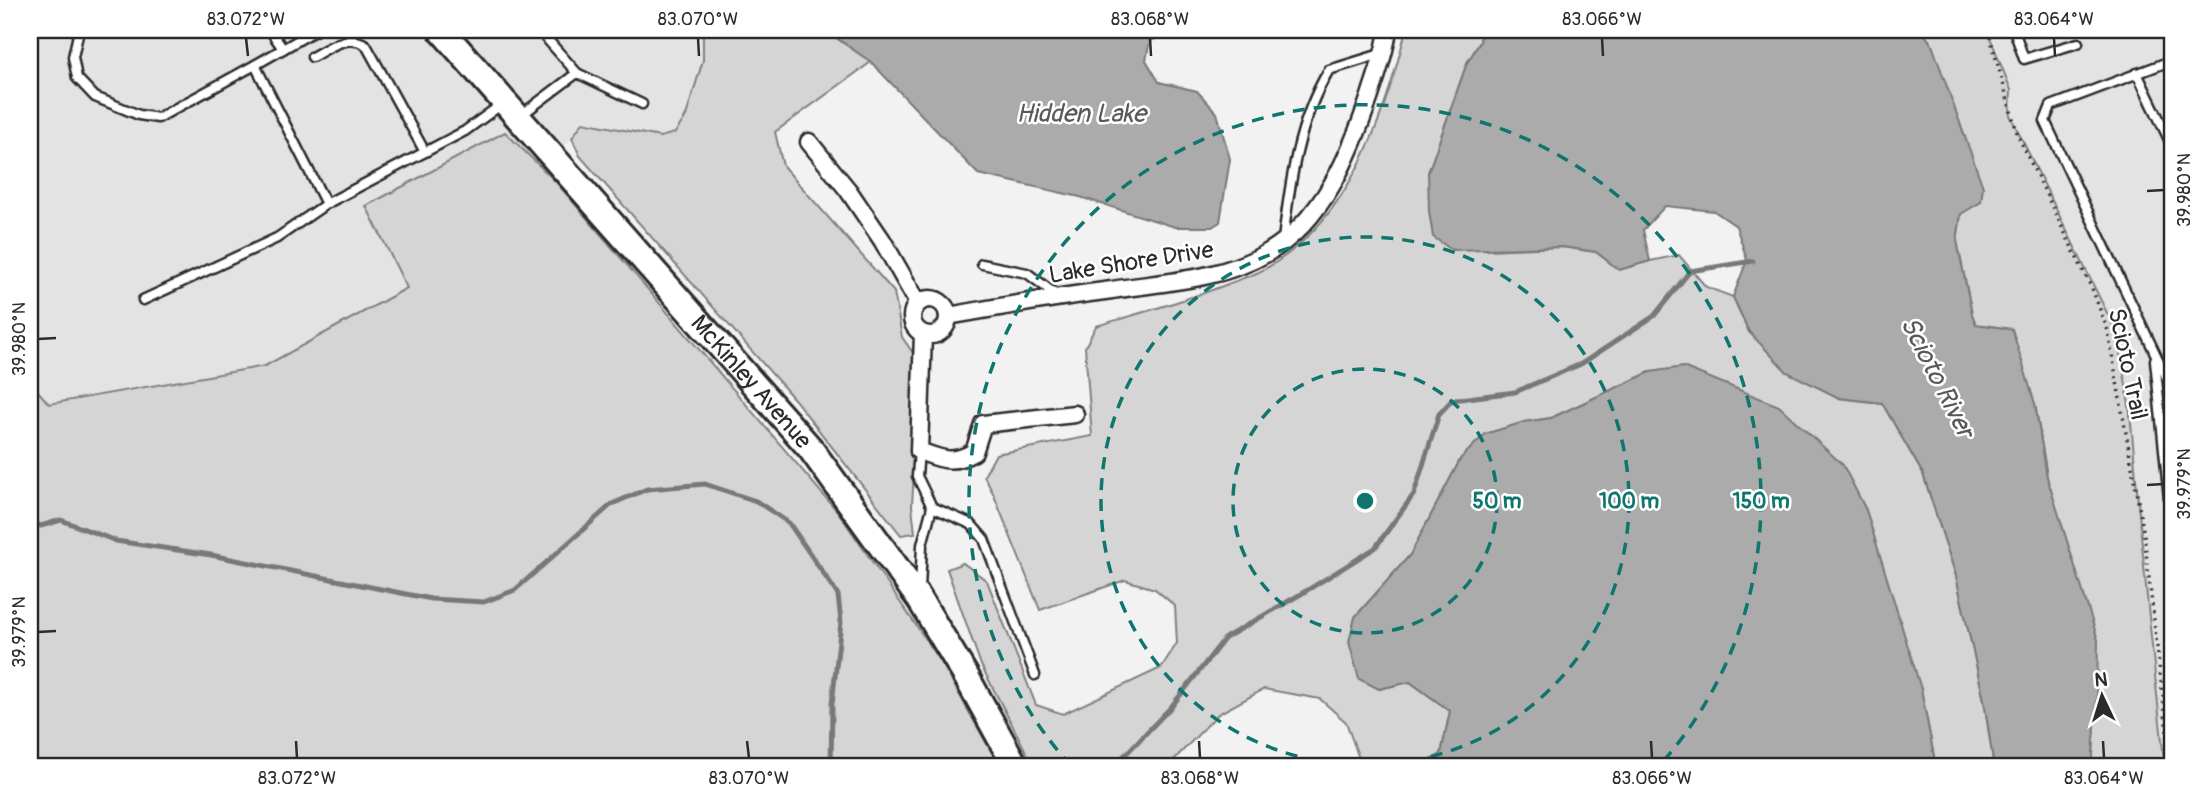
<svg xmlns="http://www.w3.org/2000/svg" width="2203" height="797" font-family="Pangolin,sans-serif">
  <rect width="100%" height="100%" fill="#f2f2f2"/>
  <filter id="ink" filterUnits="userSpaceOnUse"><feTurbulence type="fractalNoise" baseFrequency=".0143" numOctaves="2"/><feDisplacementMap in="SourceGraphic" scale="14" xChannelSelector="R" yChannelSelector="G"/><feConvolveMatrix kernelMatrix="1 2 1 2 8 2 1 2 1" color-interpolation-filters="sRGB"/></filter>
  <g filter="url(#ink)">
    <g fill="#e3e3e3">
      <path d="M30,30H703V60L686,116L675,133L660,137L584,122L572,138L540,167L504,132L367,206L407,288L265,366L49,404L30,382V169L32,167Z"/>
      <path d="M1987,30H2173V767H2165L2121,351L2112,323L2096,288L2010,115V90Z"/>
    </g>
    <g fill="#d5d5d5" stroke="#808080" stroke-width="2">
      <path d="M703,30H825L871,62L775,132L783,166L894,292L902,337L920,363L912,506L915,533L901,535L795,400L580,156L572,138L583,122L660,137L675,133L686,116L703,60Z"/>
      <path d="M1406,30H1482L1480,42L1467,63L1428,173L1487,250L1562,247L1596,252L1619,270L1650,261L1679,255L1706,287L1733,297L1749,332L1839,398L1882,403L1923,474L1956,576L1984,700L1994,767H1936L1921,689L1650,372L1551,418L1524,422L1461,458L1410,555L1355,617L1379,689L1410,682L1450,711L1441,754L1419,767H1362L1346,722L1320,699L1264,689L1218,714L1167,767H1034L981,665L947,569L963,563L987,581L1036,705L1063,714L1161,668L1177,643L1175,606L1155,589L1125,580L1040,610L993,493L984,476L996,454L1092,436L1085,347L1096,326C1141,313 1185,301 1228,284C1239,279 1252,276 1263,270C1349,223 1384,119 1406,30Z"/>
      <path d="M1922,30H1987L2011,90L2010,115L2112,323C2131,384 2133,450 2139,513C2147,598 2155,682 2165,767H2092L2097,699L2047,477L2035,404L1975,324L1972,314L1957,241L1961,213L1981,202L1932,45Z"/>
      <path d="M505,132L556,182L838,512L940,660L1000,767H30V382L49,404L265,366L407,288L366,206Z"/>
    </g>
    <g fill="#ababab" stroke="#787878" stroke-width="2">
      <path d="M825,30H1177L1150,41L1146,60L1159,82L1197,91L1217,113L1230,159L1220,222L1212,227H1175L1080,197L978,174L871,62Z"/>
      <path d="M1482,30H1922L1932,45L1983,187L1981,202L1961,214L1957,241L1972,314L1976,324L2012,329L2035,404L2047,477L2098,640L2097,699L2092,767H1994L1984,700L1956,576L1923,474L1882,403L1839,398L1787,372L1749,332L1733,297L1747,260L1736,226L1714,211L1665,206L1643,230L1650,261L1619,270L1596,252L1562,247L1452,250L1433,237L1429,211L1428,173L1467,63L1480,42Z"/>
      <path d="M1683,367L1779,406L1843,465L1866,510L1921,689L1936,767H1419L1441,754L1450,711L1410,682L1379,689L1359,679L1349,642L1355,617L1410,555L1461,458L1485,434L1524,422L1551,418L1650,372Z"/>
    </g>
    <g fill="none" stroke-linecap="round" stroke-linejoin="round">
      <g stroke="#787878" stroke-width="5">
        <path d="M30,521L41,526L61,520L116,541L211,555L431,599L484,602L515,590L612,504L647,489L705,484L756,501L789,523L838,595L841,622L832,704L831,767"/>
        <path d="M1107,767L1122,758L1171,707L1225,638L1306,591L1375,548L1414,494L1439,414L1452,400L1515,392L1581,364L1654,316L1690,271L1753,261"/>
      </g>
      <g stroke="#2b2b2b" stroke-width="13">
        <g id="lane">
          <path d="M79,30L73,57L77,78L95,97L139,115L158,118L255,65"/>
          <path d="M270,30L283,49"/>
          <path d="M316,30L255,65L326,204L465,131L502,104"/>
          <path d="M2014,30L2024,59L2078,43"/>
          <path d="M312,57C329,48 347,33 366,45L425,152"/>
          <path d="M2173,60L2051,106L2045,121L2173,391"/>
          <path d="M577,73L642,104"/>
          <path d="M2137,73L2173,148"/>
          <path d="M520,116L577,73L539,30"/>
          <path d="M1283,240C1290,182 1298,121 1329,70L1384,53"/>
          <path d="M982,264L1027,273L1059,297"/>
          <path d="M143,300L277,238L326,204"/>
          <path d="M2155,360L2172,529L2173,530"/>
          <path d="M919,451L917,476L932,507L922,545L920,590"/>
          <path d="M932,507L971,524L984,539L1035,675"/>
        </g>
      </g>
      <g stroke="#2b2b2b" stroke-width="21">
        <g id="street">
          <path d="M809,142L848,190L882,240L918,303"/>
          <circle cx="930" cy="317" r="18"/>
          <path d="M948,316C1003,306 1057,297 1112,290C1163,282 1221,280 1267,253C1323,221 1350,155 1370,96C1377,74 1385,53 1388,30"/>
          <path d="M923,334L919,451C942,459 951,465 974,452L983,424L1075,414"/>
        </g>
      </g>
      <g stroke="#2b2b2b" stroke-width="30">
        <g id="primary">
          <path id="s1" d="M441,30L810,448L920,600L966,676L1016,767"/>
        </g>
      </g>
      <path stroke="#2b2b2b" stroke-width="3.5" stroke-dasharray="2 5" stroke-linecap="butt" d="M1988,30L2018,136L2093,291L2108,331L2144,535L2171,767"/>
      <use href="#lane" stroke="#fff" stroke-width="8"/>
      <use href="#street" stroke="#fff" stroke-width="16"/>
      <use href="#primary" stroke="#fff" stroke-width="24"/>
    </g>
  </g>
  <path fill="none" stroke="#2b2b2b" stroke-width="2.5" d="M246,38L248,56M698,38L699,56M1150,38L1151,56M1602,38L1603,56M2054,38L2055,56M2147,191L2164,190M38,339L56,338M2147,485L2164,484M38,632L56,631M296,741L297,758M747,741L749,758M1199,741L1200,758M1651,741L1652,758M2103,741L2104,758"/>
  <g fill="none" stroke="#0f766e" stroke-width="3.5" stroke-dasharray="12 9">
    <circle cx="1365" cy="501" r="132"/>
    <circle cx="1365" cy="501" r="264"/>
    <path d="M1071 766A396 396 0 1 1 1659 766"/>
  </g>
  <g text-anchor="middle" stroke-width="5" stroke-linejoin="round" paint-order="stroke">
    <g font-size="24" fill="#2b2b2b" stroke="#fff">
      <text transform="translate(1131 262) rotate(-9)" y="8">Lake Shore Drive</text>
      <text transform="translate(2128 364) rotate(78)" y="8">Scioto Trail</text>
      <text dy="8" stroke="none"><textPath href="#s1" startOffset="469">McKinley Avenue</textPath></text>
    </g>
    <g font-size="26" font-style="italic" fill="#585858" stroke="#fff">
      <text x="1081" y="122">Hidden Lake</text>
      <text transform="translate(1938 377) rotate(63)" y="9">Scioto River</text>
    </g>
  </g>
  <circle cx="1365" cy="501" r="10" fill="#0f766e" stroke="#fff" stroke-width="3.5"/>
  <g font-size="21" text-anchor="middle" font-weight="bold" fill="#0f766e" stroke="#fff" stroke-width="5" stroke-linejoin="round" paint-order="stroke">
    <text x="1497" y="508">50 m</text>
    <text x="1629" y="508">100 m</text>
    <text x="1761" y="508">150 m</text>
  </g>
  <rect width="2203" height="797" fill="none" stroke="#fff" stroke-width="77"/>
  <g transform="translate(2102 696) rotate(356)" stroke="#ffffff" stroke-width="5" paint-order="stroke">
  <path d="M0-5L12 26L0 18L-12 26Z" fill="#2b2b2b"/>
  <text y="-10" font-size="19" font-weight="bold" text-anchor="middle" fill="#2b2b2b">N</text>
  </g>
  <rect x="38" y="38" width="2126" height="720" fill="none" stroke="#2b2b2b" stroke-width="2.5"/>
  <g font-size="18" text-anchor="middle" fill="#2b2b2b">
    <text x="246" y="25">83.072°W</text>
    <text x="698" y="25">83.070°W</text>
    <text x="1150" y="25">83.068°W</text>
    <text x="1602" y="25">83.066°W</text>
    <text x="2054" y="25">83.064°W</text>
    <text transform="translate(2184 190) rotate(-90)" y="6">39.980°N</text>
    <text transform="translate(19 339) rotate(-90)" y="6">39.980°N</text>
    <text transform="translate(2184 484) rotate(-90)" y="6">39.979°N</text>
    <text transform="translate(19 632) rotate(-90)" y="6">39.979°N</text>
    <text x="297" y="784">83.072°W</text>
    <text x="749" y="784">83.070°W</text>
    <text x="1200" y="784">83.068°W</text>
    <text x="1652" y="784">83.066°W</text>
    <text x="2104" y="784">83.064°W</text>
  </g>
</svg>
